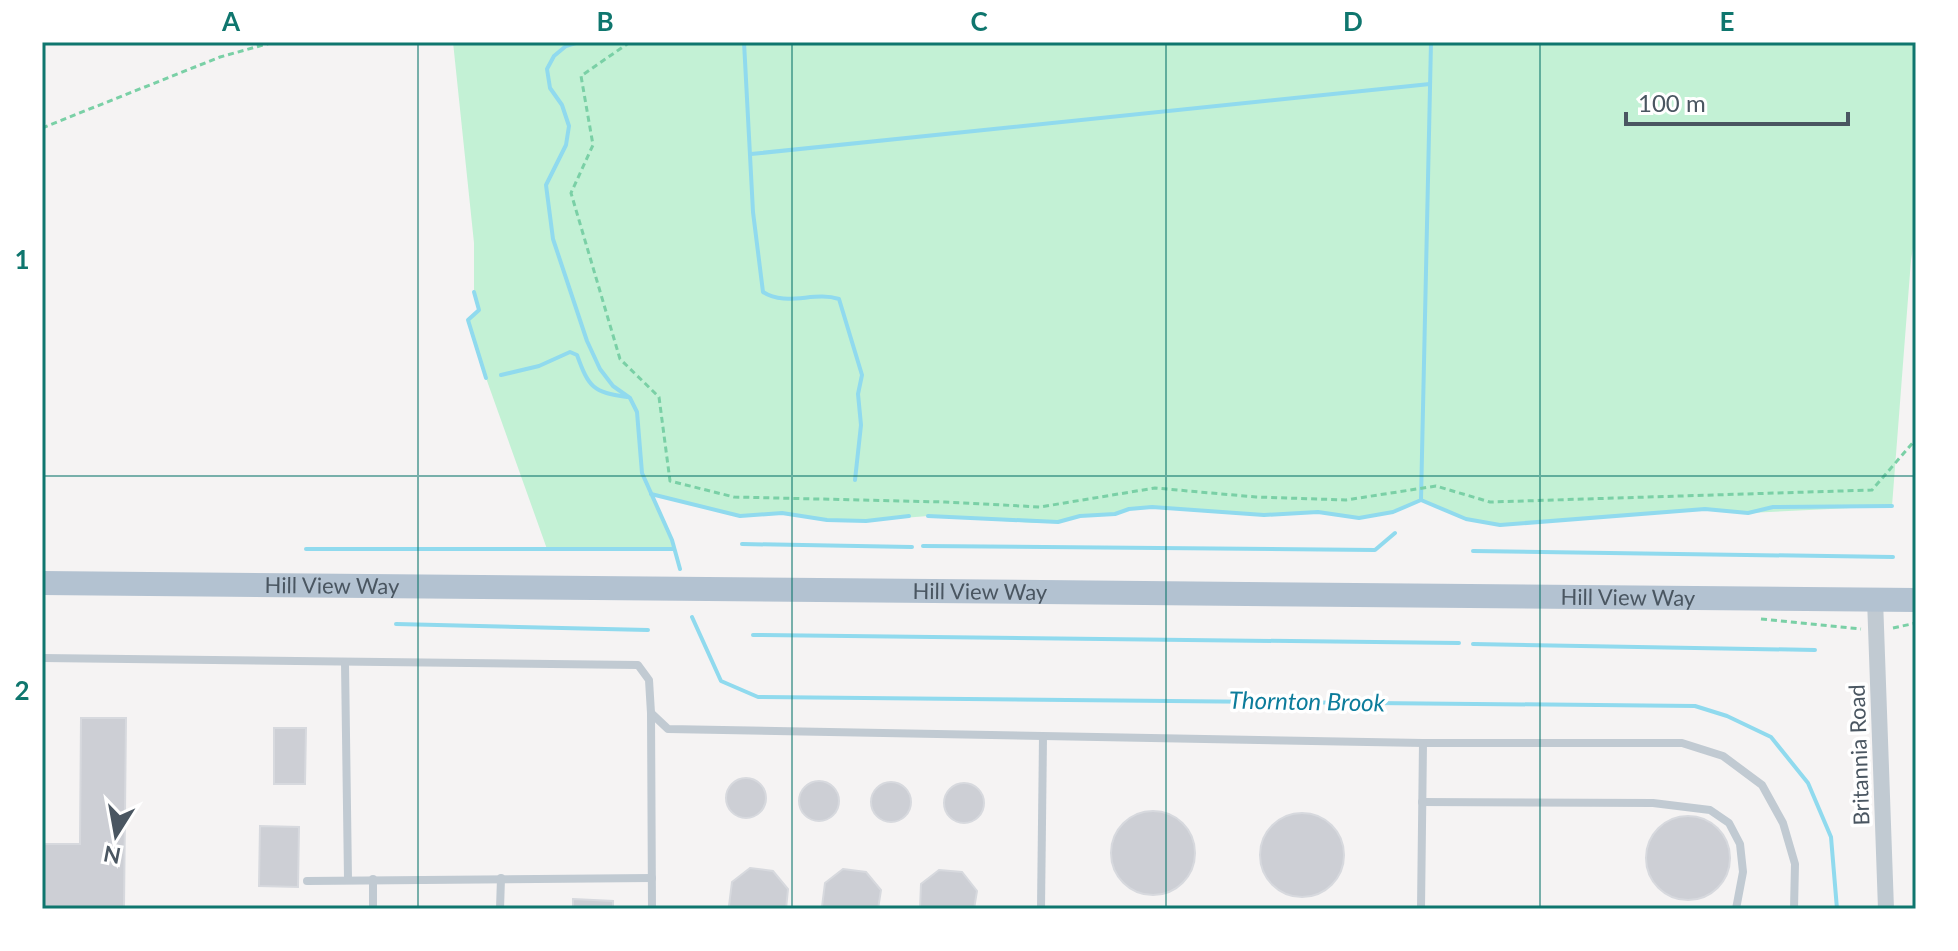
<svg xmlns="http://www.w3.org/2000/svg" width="1958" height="951" font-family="Lato,sans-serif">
  <rect width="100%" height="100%" fill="#f5f3f3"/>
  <path fill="#c3f1d5" d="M453,42H1916V230L1911,260L1892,506L1748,513L1705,509L1500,525L1466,518L1421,500L1393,512L1359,518L1318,512L1264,515L1152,507L1129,509L1115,514L1080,516L1058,522L1035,523L928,516L866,521L827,520L782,513L740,516L652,494L674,549H547L486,378L468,320L479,310L474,292V243Z"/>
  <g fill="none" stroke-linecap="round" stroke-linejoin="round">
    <g stroke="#90daee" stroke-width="4">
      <path d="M579,42L566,46L554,56L547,69L550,88L562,105L569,126L566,145L546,185L553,239L587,341L600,369L613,386L630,398L637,412L642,473L672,540L680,569"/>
      <path d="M744,42L753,212L763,292C786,307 814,291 839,299L862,375L858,394L861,425L855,480"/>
      <path d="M751,154L1430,84"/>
      <path d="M474,292L479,310L468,320L486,378"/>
      <path d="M501,375L539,366L570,352L577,355C589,388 593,392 627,397"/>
      <path d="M651,494L740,516L782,513L827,520L866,521L909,516"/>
      <path d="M1421,500L1466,519L1500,525L1705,509L1748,513L1773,507L1892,506"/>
      <path d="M928,516L1058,522L1080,516L1115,514L1129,509L1152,507L1264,515L1318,512L1359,518L1393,512L1421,500L1431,42"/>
      <path d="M742,544L912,547"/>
      <path d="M923,546L1375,550L1395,533"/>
      <path d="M306,549H674"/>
      <path d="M1473,551L1893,557"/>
      <path d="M692,617L721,681L758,697L1695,706L1727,716L1771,737L1808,783L1831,837L1837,909"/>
      <path d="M396,624L648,630"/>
      <path d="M753,635L1459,643"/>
      <path d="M1473,644L1815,650"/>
    </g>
  </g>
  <g fill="#cdcfd5" stroke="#d7d9de" stroke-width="2">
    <path d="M81,718H126L124,907H42V844H80Z"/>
    <path d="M274,728H306L305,784H274Z"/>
    <circle cx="746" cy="798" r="20"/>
    <circle cx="819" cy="801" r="20"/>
    <circle cx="891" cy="802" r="20"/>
    <circle cx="964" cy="803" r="20"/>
    <circle cx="1153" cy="853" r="42"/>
    <circle cx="1302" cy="855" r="42"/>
    <circle cx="1688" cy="858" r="42"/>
    <path d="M260,826L299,827L298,887L259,886Z"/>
    <path d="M750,868L773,871L788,889L786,909H732L729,906L732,882Z"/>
    <path d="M843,869L866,872L881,890L878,909H824L822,907L825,883Z"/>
    <path d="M939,870L962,872L977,891L974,909H920L921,884Z"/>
    <path d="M573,899L613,901V909H573Z"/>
  </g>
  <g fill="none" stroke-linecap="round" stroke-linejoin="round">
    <g stroke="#7ad0a6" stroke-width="3" stroke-dasharray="6 4" stroke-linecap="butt">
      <path d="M630,42L581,76L593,145L571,193L620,359L659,397L670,481L734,497L945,502L1040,507L1155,488L1256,497L1346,500L1436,486L1490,502L1872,490L1916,439"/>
      <path d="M42,128L220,57L274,42"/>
      <path d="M1761,619L1861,629"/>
      <path d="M1893,628L1916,623"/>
    </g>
    <g stroke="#c1cad2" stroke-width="8">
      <path d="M42,658L638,665L649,680L651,713L668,729L1423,743H1682L1723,756L1762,785L1783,823L1795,864L1794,909"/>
      <path d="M345,663L348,879"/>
      <path d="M651,713L652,909"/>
      <path d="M1422,802L1653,803L1710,810L1729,823L1740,844L1743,872L1736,909"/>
      <path d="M373,879V909"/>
      <path d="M307,881L652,878"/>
      <path d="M500,909L501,878"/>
      <path d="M1041,909L1043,737"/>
      <path d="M1421,909L1423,743"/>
    </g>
    <path stroke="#c1cad2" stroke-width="16" d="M1875,599L1886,909"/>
    <path stroke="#b3c2d1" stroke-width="24" id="s1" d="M42,583L1916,600"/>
  </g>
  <path fill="none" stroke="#0f766e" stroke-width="2" stroke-opacity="0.55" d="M418,42V909M792,42V909M1166,42V909M1540,42V909M42,476H1916"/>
  <g text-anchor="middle" stroke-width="7" stroke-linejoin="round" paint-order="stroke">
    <g font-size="22" fill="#4a5661" stroke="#fff">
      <text dy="8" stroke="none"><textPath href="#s1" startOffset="290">Hill View Way</textPath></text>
      <text dy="8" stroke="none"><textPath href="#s1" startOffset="938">Hill View Way</textPath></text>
      <text dy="8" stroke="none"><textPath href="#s1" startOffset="1586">Hill View Way</textPath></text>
      <text transform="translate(1859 755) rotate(-92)" y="8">Britannia Road</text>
    </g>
    <g font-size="24" font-style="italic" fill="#0c7c9b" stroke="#fff">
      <text transform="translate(1307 702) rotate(1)" y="8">Thornton Brook</text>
    </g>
  </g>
  <rect width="1958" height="951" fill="none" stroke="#ffffff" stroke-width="88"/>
  <g transform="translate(116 835) rotate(191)" stroke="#ffffff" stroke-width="6" paint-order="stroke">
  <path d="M0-6L14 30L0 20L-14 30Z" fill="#4a5661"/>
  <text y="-12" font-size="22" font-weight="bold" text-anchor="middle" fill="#4a5661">N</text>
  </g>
  <path d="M1626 112v12h222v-12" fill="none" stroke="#4a5661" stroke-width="4"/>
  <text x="1638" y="112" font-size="24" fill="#4a5661" stroke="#ffffff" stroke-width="6" paint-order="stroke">100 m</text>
  <rect x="44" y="44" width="1870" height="863" fill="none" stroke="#0f766e" stroke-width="3"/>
  <g font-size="26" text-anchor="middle" font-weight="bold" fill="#0f766e">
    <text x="231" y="31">A</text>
    <text x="605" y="31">B</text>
    <text x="979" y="31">C</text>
    <text x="1353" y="31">D</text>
    <text x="1727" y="31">E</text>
    <text x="22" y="269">1</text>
    <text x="22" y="700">2</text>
  </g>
</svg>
